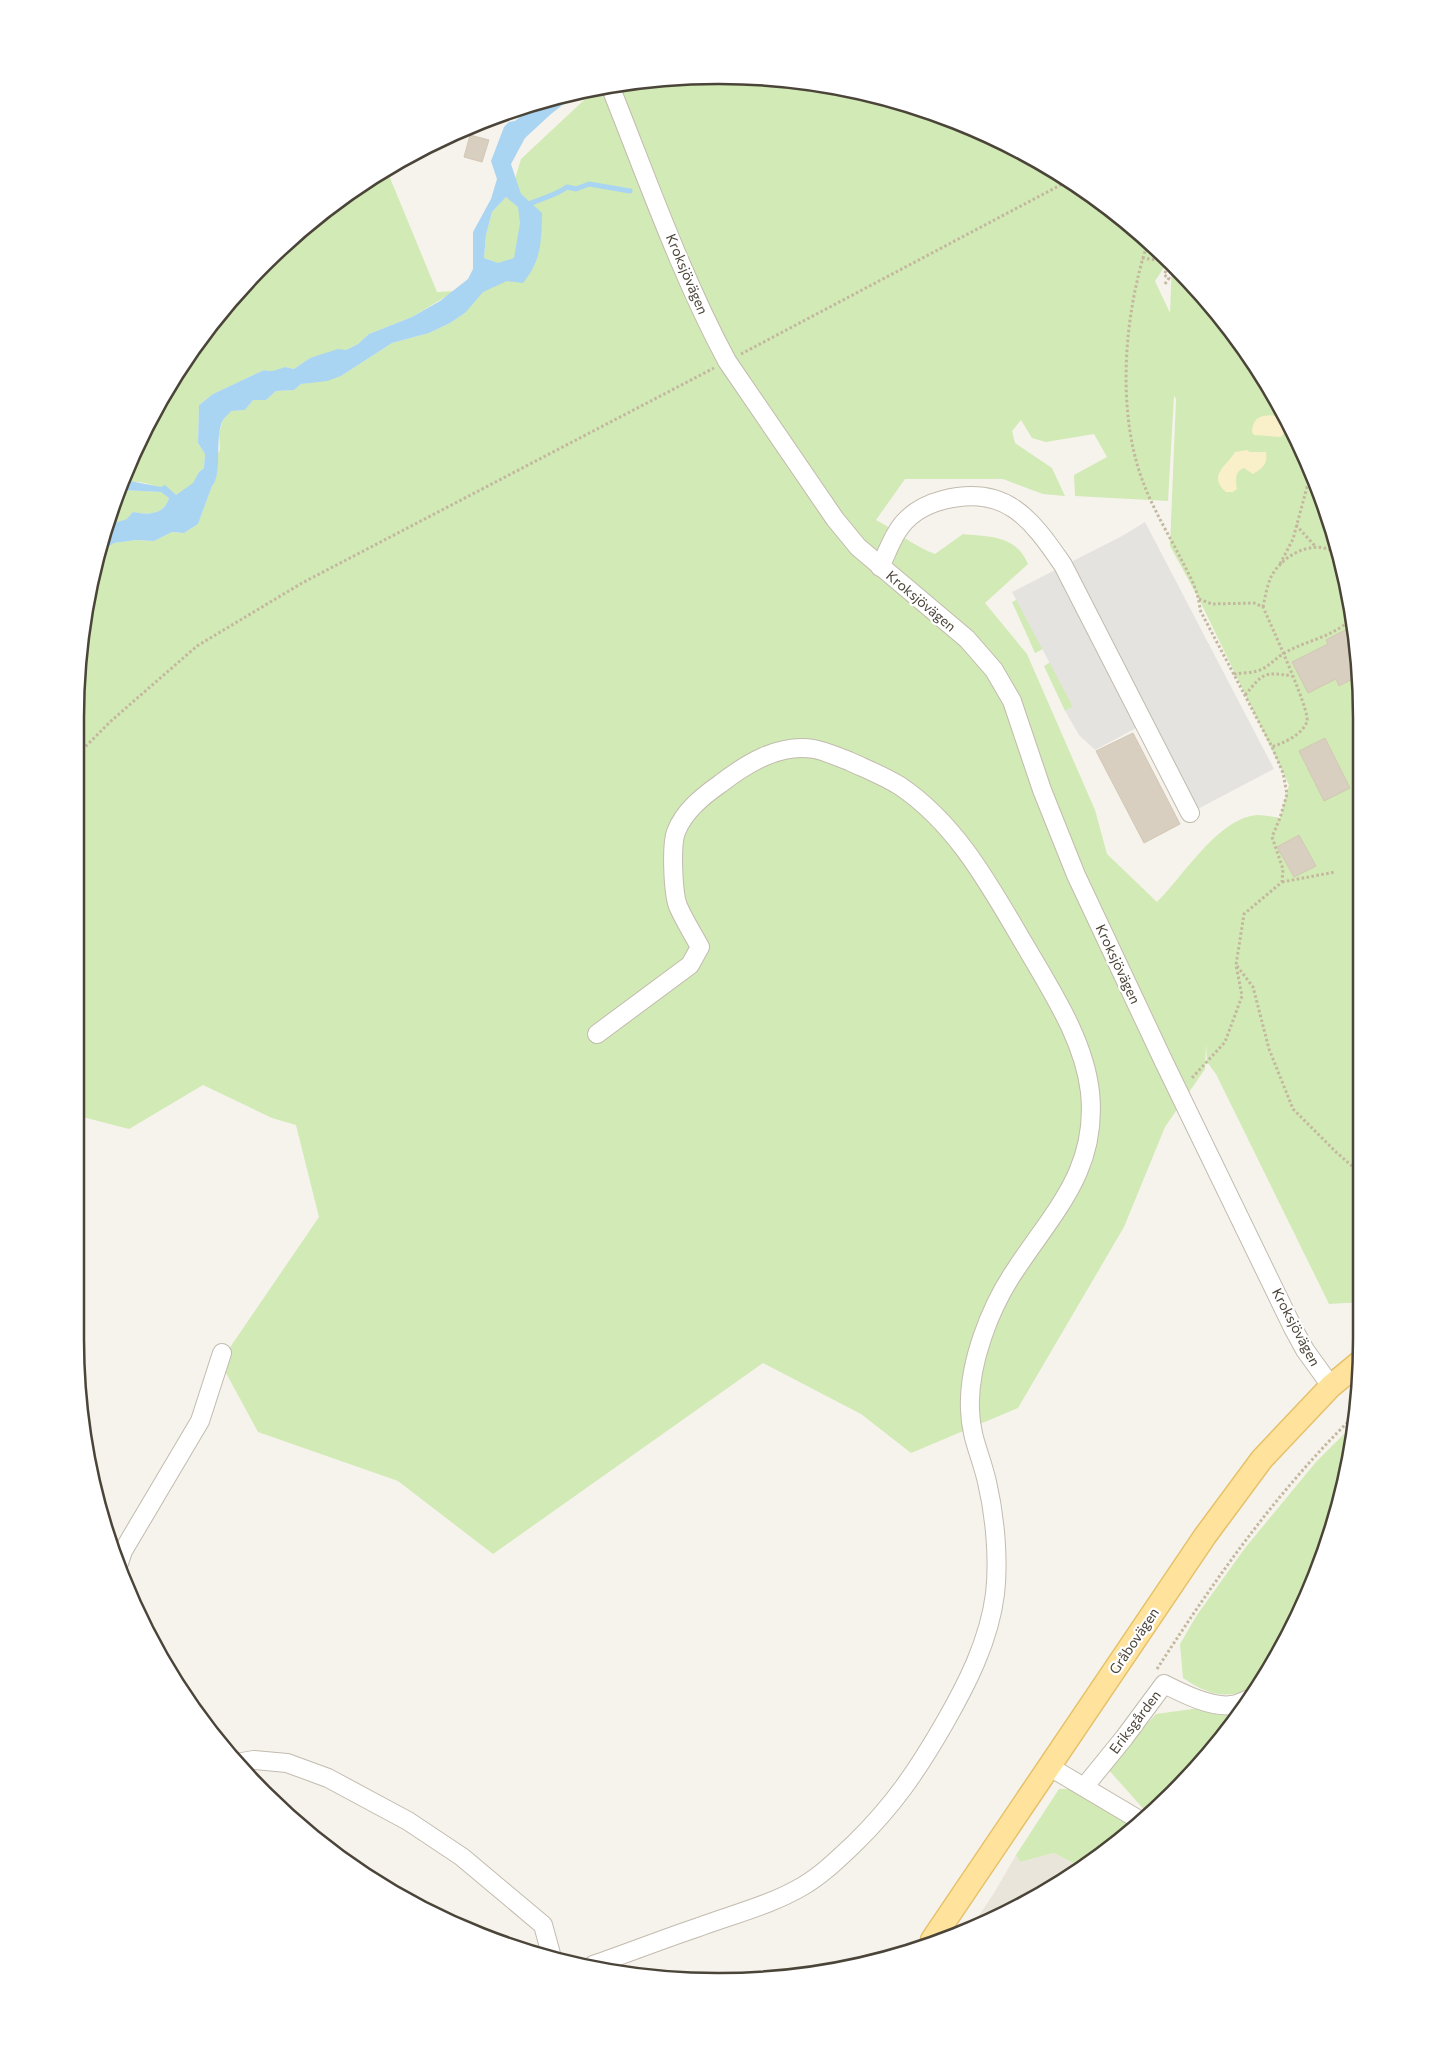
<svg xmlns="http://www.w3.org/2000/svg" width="1437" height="2057" font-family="Commissioner,sans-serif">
  <rect width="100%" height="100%" fill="#f6f3ec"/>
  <g fill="#eae5da">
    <path d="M1205,1744L1211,1748L1169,1798Z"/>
    <path d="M1054,1853L1074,1864L1061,1882L1003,1916L972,1926L994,1893L1016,1855L1020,1862Z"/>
  </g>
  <g fill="#d2eab5" fill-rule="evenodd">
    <path d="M719,75L844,87L965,124L1076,184L1169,260L1155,281L1170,313L1172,262L1174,264L1229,327L1296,434L1350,593L1362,718V1302L1329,1304L1216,1074L1207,1062L1206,1044L1205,1069L1165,1127L1124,1227L1018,1408L911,1453L861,1414L763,1363L493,1554L398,1481L258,1432L220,1362L319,1217L296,1125L272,1118L203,1085L129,1129L75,1115V952L81,947L75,925V718L87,593L102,551L114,543L136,540L154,541L172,532L184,533L198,524L217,472V455L220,450L219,433L223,420L231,411L245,410L253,400H266L276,391L294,390L301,384L341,376L392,343L429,333L450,323L465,313L492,261L484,258L486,235L492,212L506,197L509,199L521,159L598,87ZM1174,396L1176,399L1170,546L1199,599L1289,785L1280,818C1273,817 1264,815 1257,815C1218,818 1183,877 1157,902L1107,854L1095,810L1027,654L985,603L1028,564C1016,535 990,537 963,534L935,554C913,546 897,531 876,520L905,479H1003L1043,494L1065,496L1052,468L1015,443L1012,431L1021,420L1032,438L1046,442L1094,434L1107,457L1074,475L1075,496L1168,501Z"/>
    <path d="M391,168L388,173L437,292L455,291L412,317L369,334L358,344L346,350L310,358L294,369L285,367C279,370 271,373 264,370L213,394L199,405L198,443L205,454L204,468L199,472L194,483L176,495C163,488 139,478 125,483L141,434L208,327L264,263L361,183Z"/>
    <path d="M122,490L162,492L169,498C164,515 148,515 133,512L128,519L111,524Z"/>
    <path d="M1035,591L1059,641L1035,653L1012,602Z"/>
    <path d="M1065,653L1089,699L1065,711L1044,666Z"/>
    <path d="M1354,1424L1350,1464L1313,1585L1258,1688C1227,1699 1209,1696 1183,1678L1180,1644L1197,1615L1245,1548L1316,1462Z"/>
    <path d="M1246,1705L1211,1748L1205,1745L1169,1798L1148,1814L1107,1768L1156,1714L1207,1707Z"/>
    <path d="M1059,1789H1074L1137,1824L1076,1873L1061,1882L1073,1863L1054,1853L1020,1862L1016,1855Z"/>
  </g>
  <g fill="#f9efc9">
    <path d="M1263,416C1274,414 1283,416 1288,428L1281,437L1254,435L1252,432C1252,425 1255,418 1263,416Z"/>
    <path d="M1247,450L1250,452H1266C1268,464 1263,468 1253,474L1244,468C1234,472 1236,480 1237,489L1233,492H1226C1207,475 1227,466 1235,452Z"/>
  </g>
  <path fill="#e5e3e0" d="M1145,522L1274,769L1190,813L1144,724L1095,750L1079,735L1065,711L1073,707L1012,592L1122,536Z"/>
  <path fill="#a9d4f2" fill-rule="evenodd" d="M579,92L551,114L525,138L511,164L521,194L542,213C541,243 542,259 523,283L507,281L483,292L465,313L450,323L429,333L392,343L341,376L327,381L301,384L294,390L276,391L266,400H253L245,410L231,411C229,414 225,417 223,420C214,436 223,474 212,486L198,524L184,533L172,532L154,541L136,540L114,543L102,551L111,524L127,519L133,512C148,515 164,515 169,498L161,492L122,490L125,483L130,481L161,487L165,485L176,495L193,483L199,472L204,468L205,454L198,443L199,405L213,394L264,370C271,373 279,369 285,367L294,369L310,358L338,349L346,350L358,344L369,334L412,317L440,301L468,279L473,269V232L491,199L497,179L491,161L504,127L509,122L515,121L535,105ZM506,197L518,207L520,223L514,258L498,263L484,258L486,235L492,212Z"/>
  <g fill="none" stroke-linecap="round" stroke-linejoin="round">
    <path stroke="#a9d4f2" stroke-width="5" d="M524,206C539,199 555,196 567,187L576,189L589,184L630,191"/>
  </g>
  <g fill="#d8cfc1" stroke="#d3c7b4">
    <path d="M470,135L489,140L482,162L464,157Z"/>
    <path d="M1347,629L1348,632L1353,630L1358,676L1339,686L1336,679L1308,693L1292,662L1328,644L1326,640Z"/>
    <path d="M1133,733L1180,824L1144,843L1096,751Z"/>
    <path d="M1325,738L1350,788L1324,801L1299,751Z"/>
    <path d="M1299,835L1316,866L1294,877L1277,847Z"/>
  </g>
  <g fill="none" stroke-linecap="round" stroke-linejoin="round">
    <g stroke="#c2bbae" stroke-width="20">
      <g id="minor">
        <path d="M610,86C647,178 680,273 727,361L835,519L858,547L967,639L994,670L1012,701L1042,790L1076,875L1163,1060L1293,1328L1305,1350L1331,1386"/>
        <path d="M880,567C886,555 890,543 897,532C907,515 924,505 943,500C1005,484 1031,518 1063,565L1190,813"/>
        <path d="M119,1563L123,1551L200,1421L222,1353"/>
        <path d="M242,1762L254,1760L287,1763L328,1778L408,1821L462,1857L543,1925L551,1954"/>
        <path d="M1050,1767L1141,1821"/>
        <path d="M1085,1786L1124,1738L1164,1684C1182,1693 1211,1708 1232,1705C1239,1704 1245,1700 1252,1698"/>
        <path d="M593,1965C628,1953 663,1939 699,1927C734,1914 771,1905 803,1886C822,1875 838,1859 854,1844C893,1806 917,1771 944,1724C967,1684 989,1641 995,1594C999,1560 995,1516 987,1482C981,1455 971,1439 970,1410C968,1364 990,1307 1016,1269C1055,1210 1098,1169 1090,1092C1084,1040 1052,992 1026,947C991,888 958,825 900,786C884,776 866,769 849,761C838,757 825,751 814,749C779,743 746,764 720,784C703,796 684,811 676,832C671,845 673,893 678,906C684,920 693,934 700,947L690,965L597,1034"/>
      </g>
    </g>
    <g stroke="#e6c16a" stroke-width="25">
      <path id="major" d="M932,1940L1205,1536L1262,1459L1331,1386L1360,1362"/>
    </g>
    <g stroke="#c4b79f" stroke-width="3" stroke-dasharray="2.5 2.5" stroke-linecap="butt">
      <path d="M1148,242C1124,313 1116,411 1143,482C1153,509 1169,535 1182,561C1190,576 1199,592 1200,610L1272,747L1283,773L1287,794L1280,818L1272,837L1283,869L1282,882L1244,914L1236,965L1242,996L1225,1042L1191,1079"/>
      <path d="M1142,258L1172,262"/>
      <path d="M1165,284L1169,278L1164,275L1170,262"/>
      <path d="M741,354L1070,180"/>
      <path d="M1296,525L1315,546"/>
      <path d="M1280,564L1293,539L1307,487L1311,481"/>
      <path d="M1199,599L1212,604L1254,603L1263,607C1270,623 1310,710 1307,721C1304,734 1282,744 1271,747"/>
      <path d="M1263,607C1265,597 1267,586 1271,577C1282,555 1314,538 1336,553"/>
      <path d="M1234,674C1241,673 1250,673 1257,671C1268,668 1273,660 1283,654C1305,640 1333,638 1352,618"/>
      <path d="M1245,695C1263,674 1263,671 1292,676"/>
      <path d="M75,757L111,721L197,646L302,583L714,368"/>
      <path d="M1282,882L1335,872"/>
      <path d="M1237,966L1253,987L1269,1049L1293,1109L1336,1152L1352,1166"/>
      <path d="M1157,1669C1215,1579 1277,1491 1354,1416"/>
    </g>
    <use href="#minor" stroke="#fff" stroke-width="18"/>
    <use href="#major" stroke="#ffe39c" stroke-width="22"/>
  </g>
  <g text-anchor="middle" stroke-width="4.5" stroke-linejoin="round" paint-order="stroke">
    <g font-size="14" fill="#4b4439" stroke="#fff">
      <text transform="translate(687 274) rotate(67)" y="5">Kroksjövägen</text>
      <text transform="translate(921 601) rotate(40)" y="5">Kroksjövägen</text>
      <text transform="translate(1118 964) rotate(65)" y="5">Kroksjövägen</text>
      <text transform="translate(1296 1327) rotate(62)" y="5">Kroksjövägen</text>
      <text transform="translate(1134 1641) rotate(-56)" y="5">Gråbovägen</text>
      <text transform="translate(1135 1722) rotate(-53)" y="5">Eriksgården</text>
    </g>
  </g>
  <path d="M0 0H1437V2057H0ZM718 84H719A634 634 0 0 1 1353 718V1339A634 634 0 0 1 719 1973H718A634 634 0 0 1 84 1339V718A634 634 0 0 1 718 84Z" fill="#fff" fill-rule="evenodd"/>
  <path fill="none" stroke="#4b4439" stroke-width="2.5" d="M718 84H719A634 634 0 0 1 1353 718V1339A634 634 0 0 1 719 1973H718A634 634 0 0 1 84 1339V718A634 634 0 0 1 718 84Z"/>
</svg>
